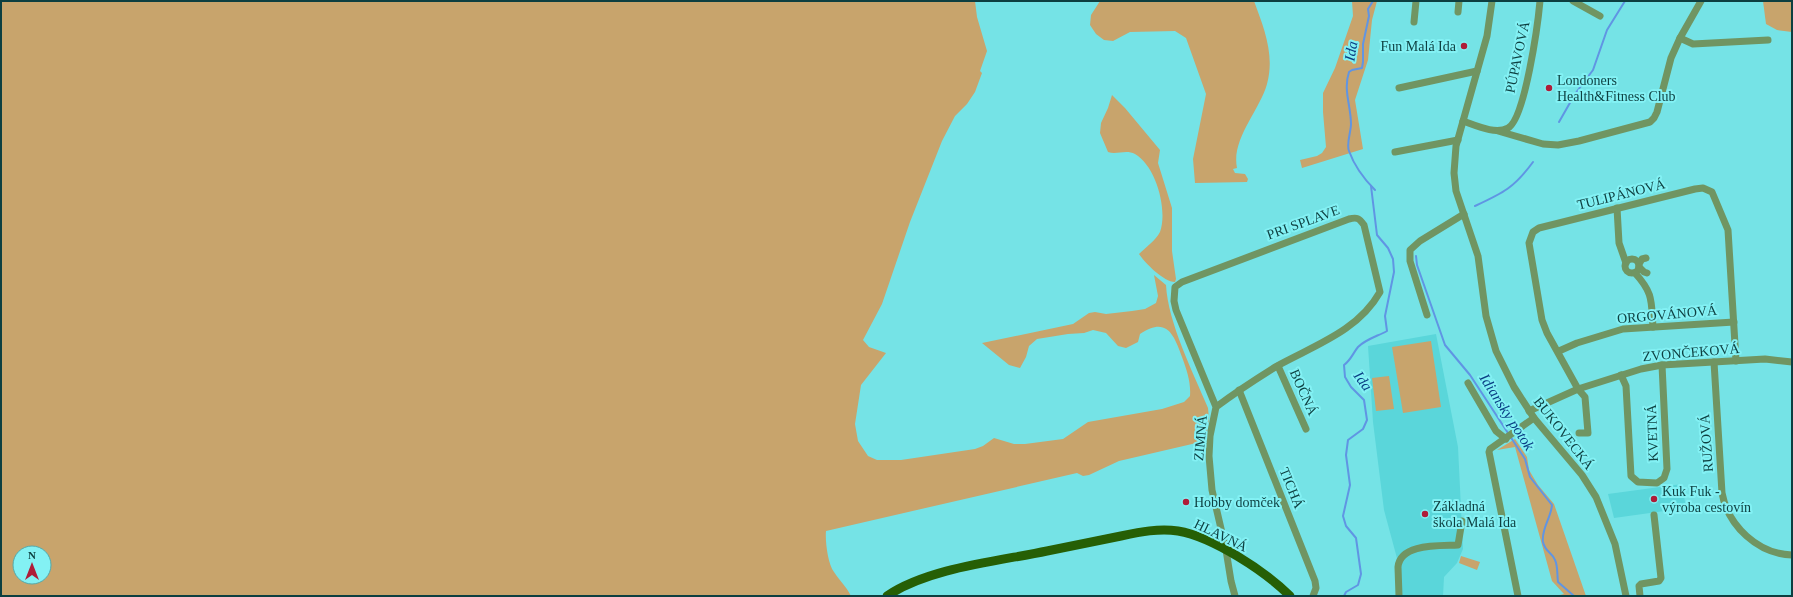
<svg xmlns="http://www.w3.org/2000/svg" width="1793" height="597" font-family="Georgia,serif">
  <rect width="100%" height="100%" fill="#75e3e6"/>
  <g fill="#5ad6da">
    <path d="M1436,334L1458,447L1463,549L1457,563L1444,577L1443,596H1399L1398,562L1384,510L1373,422L1368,346Z"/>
    <path d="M1682,484L1686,508L1614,518L1608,494Z"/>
  </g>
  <g fill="#c8a46c" fill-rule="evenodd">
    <path d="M1,1H975L977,17L987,51L980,71L982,73L975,92L967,104L955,116L942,141L910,222L882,304L863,340L869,347L886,353L861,385L855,424L858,441L868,456L877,460H901L975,449L983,446L994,438L1014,444H1025L1063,439L1088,422L1162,409L1184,402L1190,396C1191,382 1187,371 1182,357C1174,335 1167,316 1140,334L1138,342L1126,348L1118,346L1106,333L1093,330L1084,333L1068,334L1037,339L1029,346L1026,357L1020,368L1009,365L982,343L1073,324L1089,313L1095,312L1106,314L1132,311L1145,309L1156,303L1158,296L1154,275L1166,285C1168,323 1193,372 1208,408L1209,419L1205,441L1119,461L1089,475L1083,476L1077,473L826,531C825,541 828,564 834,572C840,581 846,586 851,596H1ZM20,553H44V577H20Z"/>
    <path d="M1100,1H1254C1264,28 1275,55 1267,84C1260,110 1231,139 1237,168L1233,169L1235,173L1245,174L1248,179L1247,182L1195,183L1193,159L1206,94L1186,38L1175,31L1130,32L1113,41L1104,40L1096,34L1090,25L1091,15Z"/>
    <path d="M1352,1H1377L1372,20L1368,60L1355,100L1363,149L1302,168L1300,160L1317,156L1322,153L1326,147L1323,112V93L1335,68L1353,16Z"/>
    <path d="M1763,1H1792V32L1777,30L1766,24Z"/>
    <path d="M1112,95L1125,108L1160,150L1158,163L1172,208V251L1176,279L1175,282C1164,282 1145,263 1139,254C1145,248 1156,240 1160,232C1168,210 1156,166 1135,154C1126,149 1117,155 1108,152L1100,133L1101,123L1108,108Z"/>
    <path d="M1431,341L1441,407L1403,413L1392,347Z"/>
    <path d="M1389,376L1394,409L1376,411L1372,378Z"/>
    <path d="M1515,439L1527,457L1529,470L1538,485L1554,504L1586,596H1556L1564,594L1552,581L1515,447L1497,450Z"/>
    <path d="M1461,556L1480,562L1477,570L1459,563Z"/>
  </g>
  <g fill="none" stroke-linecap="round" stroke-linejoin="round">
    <g stroke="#6095e3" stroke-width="2">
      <path d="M1373,1L1368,9L1369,16L1363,44V62L1362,68L1352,70L1349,72C1343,90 1351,106 1351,124C1351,132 1346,144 1349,151C1354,165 1365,180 1375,190"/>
      <path d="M1559,122L1575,94L1593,70L1607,30L1625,1"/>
      <path d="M1475,206C1503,193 1514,188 1533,162"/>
      <path d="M1416,256L1417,265L1445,345L1470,375L1525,459L1530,477L1552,505C1551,518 1541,529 1543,542C1545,552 1552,552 1555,560C1558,566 1557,575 1558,582L1574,596"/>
      <path d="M1344,596L1346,592L1358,585L1361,574L1356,538L1346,526L1343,516L1350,485L1346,455L1348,440L1363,429L1367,420L1364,400L1351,387L1345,377L1344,365C1351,360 1353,353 1358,347C1366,339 1378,336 1387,331L1385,316L1394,272L1393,259L1388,248L1377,235L1371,186"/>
    </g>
    <g stroke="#709562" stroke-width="7">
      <path d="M1492,1L1487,36L1456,146L1454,173L1456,191L1478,256L1486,316L1496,351L1514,387L1534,418L1582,475L1596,497L1615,544L1626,596"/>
      <path d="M1573,1L1600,16"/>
      <path d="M1458,12L1459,1"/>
      <path d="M1414,22L1416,1"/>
      <path d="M1680,38L1701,1"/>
      <path d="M1399,88L1477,71"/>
      <path d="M1463,121C1475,125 1495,135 1508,128C1525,119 1538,23 1540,1"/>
      <path d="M1498,131L1543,144L1558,145L1579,141L1650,122L1654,118L1657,112L1671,58L1680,38L1693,44L1768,40"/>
      <path d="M1395,152L1458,140"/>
      <path d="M1617,208L1619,243L1626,263"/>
      <circle cx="1632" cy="266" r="7"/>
      <path d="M1639,264L1642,259L1646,258"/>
      <path d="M1639,267L1644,272L1647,273"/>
      <path d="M1635,273C1654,294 1651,301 1653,327"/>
      <path d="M1427,315L1410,261V250L1420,241L1464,214"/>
      <path d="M1559,351L1577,343L1623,329L1734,322"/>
      <path d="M1714,362L1722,493C1728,526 1758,554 1792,555"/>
      <path d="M1278,366L1306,429"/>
      <path d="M1621,375L1626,386L1631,476L1638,482L1657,483L1664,478L1667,469L1662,365"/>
      <path d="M1468,383L1496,431L1506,439"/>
      <path d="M1239,390L1315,581L1316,588L1313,596"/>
      <path d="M1216,407C1236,392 1256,379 1277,366C1315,345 1358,331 1380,292L1364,225C1359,218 1357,217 1349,219L1182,282L1175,287L1174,301L1176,310L1216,407L1210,436L1209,456L1212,490L1226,550L1231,581L1235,596"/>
      <path d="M1529,411L1578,389L1641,369L1662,365L1765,359L1792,362"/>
      <path d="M1579,433H1588L1585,397L1578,389L1547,333L1542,320L1529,243L1533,232L1539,228L1695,189L1703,188L1712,192L1728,230L1736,361"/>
      <path d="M1399,596L1398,567C1400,543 1440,546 1458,545L1462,521"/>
      <path d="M1518,596L1489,452L1490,449L1534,418"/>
      <path d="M1640,596L1639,586L1641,584L1659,581L1661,578L1654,515"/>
    </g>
    <path stroke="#265f05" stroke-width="9" d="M887,596C928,568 999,561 1047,551C1072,546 1096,541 1121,536C1140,532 1159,528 1178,531C1213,537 1265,571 1290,596"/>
  </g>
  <g fill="#af1c38" stroke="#83f1f4" stroke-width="1.5">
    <circle cx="1464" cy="46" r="4"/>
    <circle cx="1549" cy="88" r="4"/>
    <circle cx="1654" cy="499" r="4"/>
    <circle cx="1186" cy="502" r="4"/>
    <circle cx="1425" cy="514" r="4"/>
  </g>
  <g text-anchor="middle" stroke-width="4" stroke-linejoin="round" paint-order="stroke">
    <g font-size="14" fill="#0d3f40" stroke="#83f1f4" text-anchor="start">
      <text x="1456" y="51" text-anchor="end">Fun Malá Ida</text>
      <text x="1557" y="85">Londoners<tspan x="1557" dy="16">Health&amp;Fitness Club</tspan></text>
      <text x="1662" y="496">Kuk Fuk -<tspan x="1662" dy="16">výroba cestovín</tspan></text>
      <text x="1194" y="507">Hobby domček</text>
      <text x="1433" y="511">Základná<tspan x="1433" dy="16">škola Malá Ida</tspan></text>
    </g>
    <g font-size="14" fill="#0d3f40" stroke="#83f1f4">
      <text transform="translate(1517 57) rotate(-78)" y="5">PÚPAVOVÁ</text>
      <text transform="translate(1621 194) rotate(-14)" y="5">TULIPÁNOVÁ</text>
      <text transform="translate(1303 222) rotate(-20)" y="5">PRI SPLAVE</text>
      <text transform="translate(1667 314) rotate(-5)" y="5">ORGOVÁNOVÁ</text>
      <text transform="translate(1691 352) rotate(-5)" y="5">ZVONČEKOVÁ</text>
      <text transform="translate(1304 392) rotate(66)" y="5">BOČNÁ</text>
      <text transform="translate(1564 433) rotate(52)" y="5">BUKOVECKÁ</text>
      <text transform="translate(1652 433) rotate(-92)" y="5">KVETNÁ</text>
      <text transform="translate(1200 438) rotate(-85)" y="5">ZIMNÁ</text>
      <text transform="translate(1706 443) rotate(-94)" y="5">RUŽOVÁ</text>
      <text transform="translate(1292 488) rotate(68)" y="5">TICHÁ</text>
      <text transform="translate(1221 535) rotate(26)" y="5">HLAVNÁ</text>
    </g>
    <g font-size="15" font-style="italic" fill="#0a3f84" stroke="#83f1f4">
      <text transform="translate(1351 51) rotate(-80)" y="5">Ida</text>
      <text transform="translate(1363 381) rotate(54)" y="5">Ida</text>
      <text transform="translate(1507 412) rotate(57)" y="5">Idiansky potok</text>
    </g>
  </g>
  <rect width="1793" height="597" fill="none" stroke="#0d3f40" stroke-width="4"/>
  <g transform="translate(32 565)"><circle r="19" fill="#83f1f4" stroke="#54aaac"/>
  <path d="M0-3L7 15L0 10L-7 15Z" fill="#af1c38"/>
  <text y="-6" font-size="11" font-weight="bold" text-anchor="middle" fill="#0d3f40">N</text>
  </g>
</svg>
